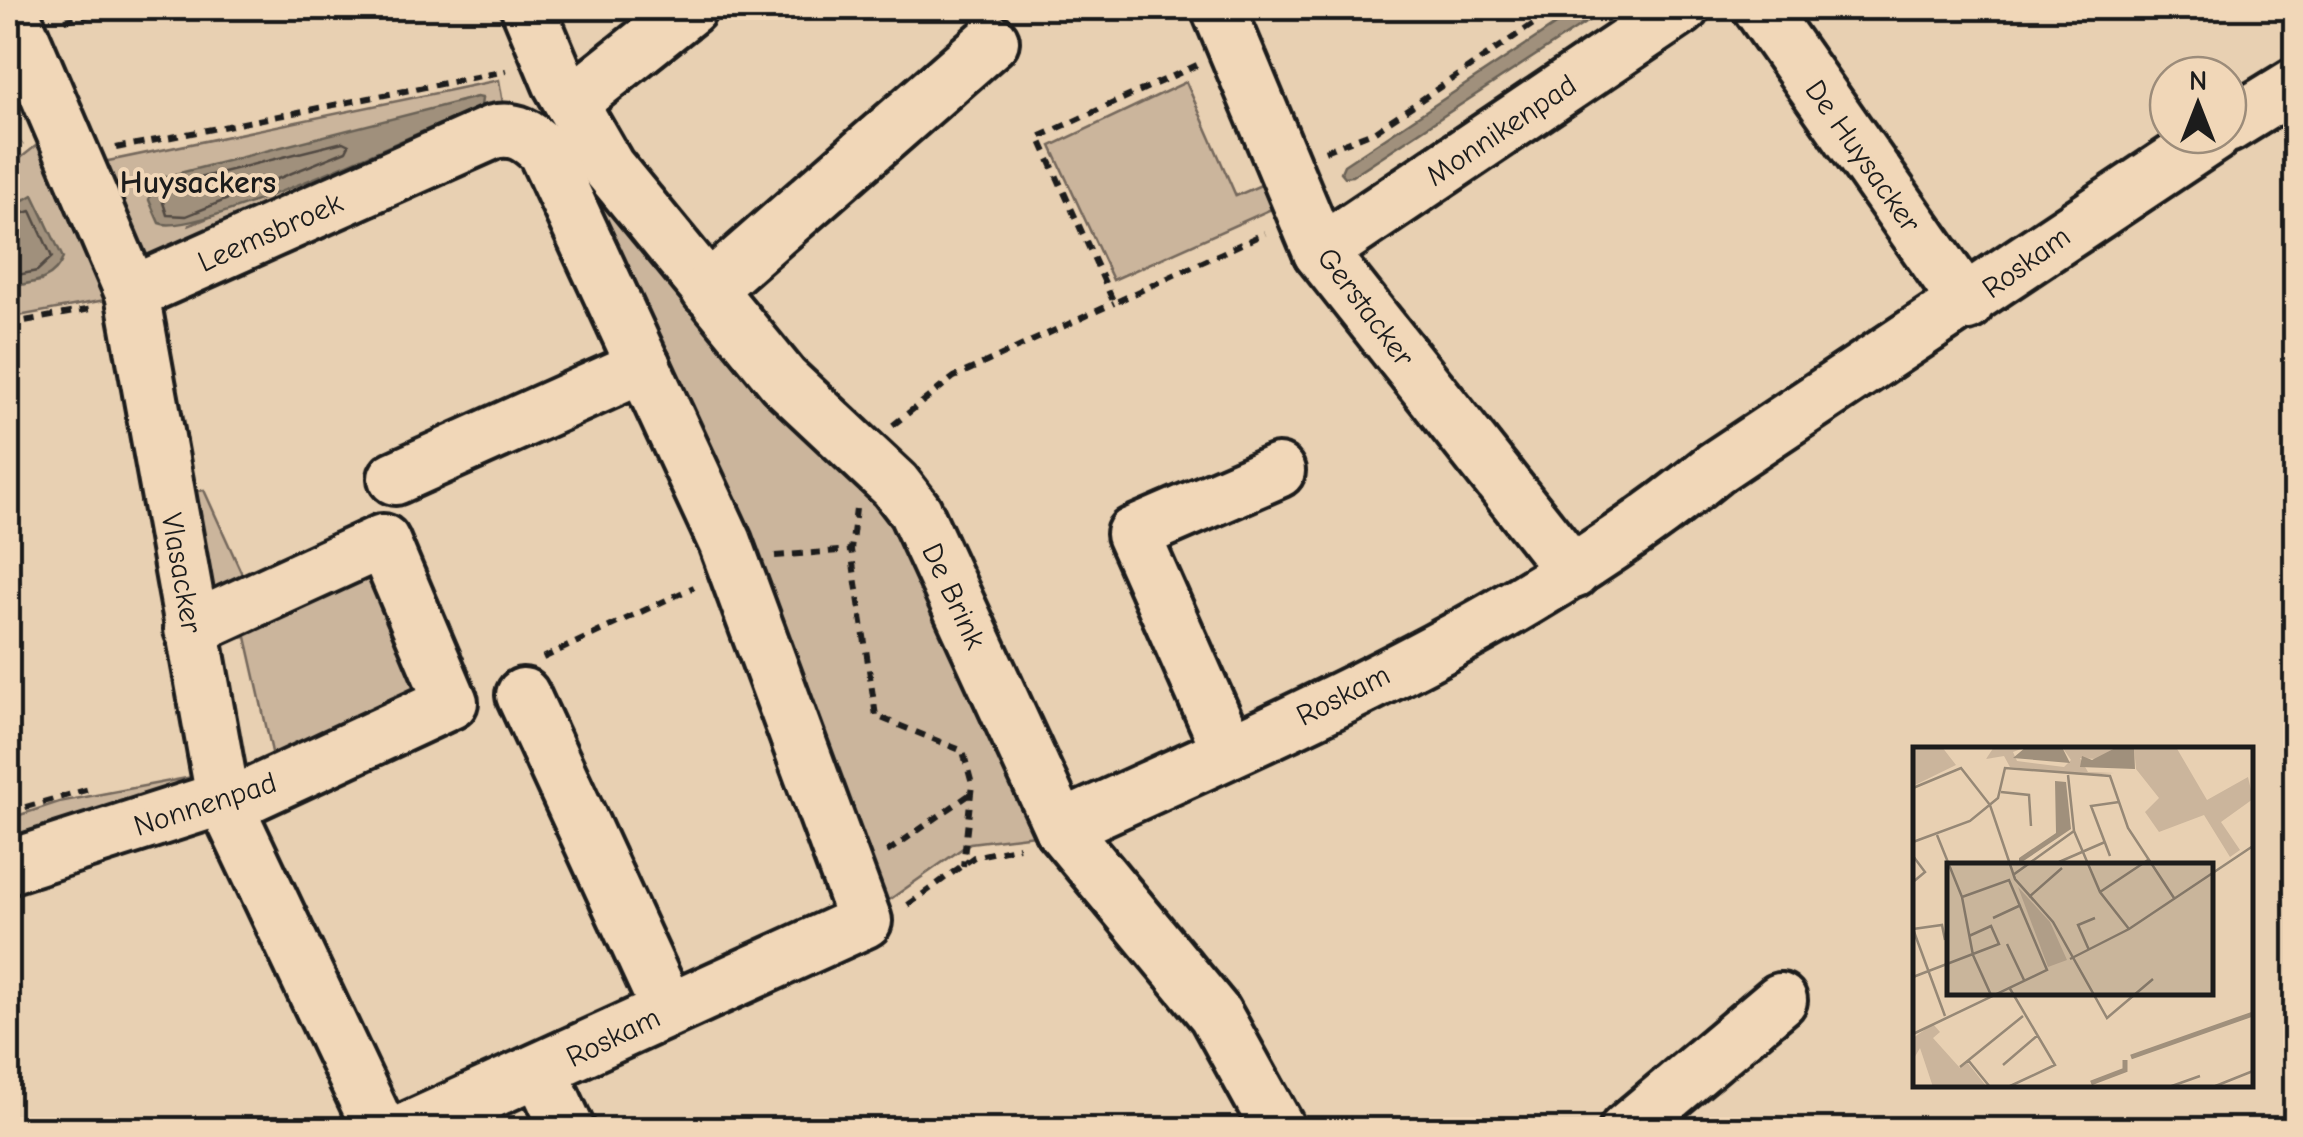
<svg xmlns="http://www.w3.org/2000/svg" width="2303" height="1137" font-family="'Comic Neue',sans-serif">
  <rect width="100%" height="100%" fill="#e8d0b2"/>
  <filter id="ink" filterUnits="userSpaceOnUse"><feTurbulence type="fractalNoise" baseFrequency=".01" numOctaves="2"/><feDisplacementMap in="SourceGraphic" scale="20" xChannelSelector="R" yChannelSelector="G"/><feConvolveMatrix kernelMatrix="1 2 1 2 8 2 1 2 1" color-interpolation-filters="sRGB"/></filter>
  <g filter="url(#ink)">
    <g fill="#cbb59c" stroke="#74685c" stroke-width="2.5" fill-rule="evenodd">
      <path d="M499,80L505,115L142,262L94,164ZM477,97L481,107L188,226L450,105Z"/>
      <path d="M1186,82L1236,196L1270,181L1278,206L1113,280L1051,146Z"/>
      <path d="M52,133L121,297L8,318V287L41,281C46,248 59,215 24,199L8,210V168Z"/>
      <path d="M606,200L888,502L1037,832L1035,835L970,843L882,905L594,210Z"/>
      <path d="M204,490L251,594L213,608L191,492Z"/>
      <path d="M375,553L439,697L252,785L238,767L274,761L246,637L207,643Z"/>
      <path d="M197,776L185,794L8,848V819L59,802Z"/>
    </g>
    <g fill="#a0907c" stroke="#6b6256" stroke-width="2.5">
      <path d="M1581,8H1608L1352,176L1345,177L1341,172L1344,165Z"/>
      <path d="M477,97L482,98L481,107C428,126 197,239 159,223L149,200L151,184L164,177Z"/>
      <path d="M33,195L63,258C54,282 31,283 8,287V210Z"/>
    </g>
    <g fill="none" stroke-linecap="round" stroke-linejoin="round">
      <g stroke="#514a42" stroke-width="2.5">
        <path d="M343,142L349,145L346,151L186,216L167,215L159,190L167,186Z"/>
        <path d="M8,218L31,211L52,257L37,271L8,277"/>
      </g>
      <g stroke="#1c1c1c" stroke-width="60">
        <g id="minor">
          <path d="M10,8L132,293L223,798L380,1130"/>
          <path d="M528,8L559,82L608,167L783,380L895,485L915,511L1061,828L1215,1014L1279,1130"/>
          <path d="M1218,8L1320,252L1573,572"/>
          <path d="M1760,8L1967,304"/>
          <path d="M571,103L690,8"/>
          <path d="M2228,126L2296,84"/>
          <path d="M1320,252L1682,8"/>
          <path d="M708,290L992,41"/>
          <path d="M132,293L493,132C515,127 529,136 544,151L725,542L865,921L406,1130"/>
          <path d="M395,478L644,366"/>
          <path d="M523,695L668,1010"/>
          <path d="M1229,751L1133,534L1278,471"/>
          <path d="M1061,828C1286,725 1522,627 1715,468L2214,135"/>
          <path d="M8,867L223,798L249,796L451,702L383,541L191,629"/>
          <path d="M541,1072L568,1130"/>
          <path d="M1626,1130L1780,1000"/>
        </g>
      </g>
      <g stroke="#1c1c1c" stroke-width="6" stroke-dasharray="10 8" stroke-linecap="butt">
        <path d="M65,20L126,8"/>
        <path d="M1197,65L1039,137L1114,303L1265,233"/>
        <path d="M116,148L506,71"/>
        <path d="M1325,151L1375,131L1557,8"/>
        <path d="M8,155L22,143"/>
        <path d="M8,324L91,309"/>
        <path d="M893,425L954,377L1114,303"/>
        <path d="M856,509L851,550L876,716L963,751L972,784L963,866"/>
        <path d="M775,556L851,550"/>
        <path d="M543,658L694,587"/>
        <path d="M8,812L93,788"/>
        <path d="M887,852L969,795"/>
        <path d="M908,905L974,857L1019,847"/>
      </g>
      <use href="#minor" stroke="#f1d7b8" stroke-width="52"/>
    </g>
  </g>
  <g text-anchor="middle" stroke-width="8" stroke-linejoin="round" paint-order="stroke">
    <g font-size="30" fill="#1c1c1c" stroke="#f1d7b8">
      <text transform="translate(1501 130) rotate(-34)" y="10">Monnikenpad</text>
      <text transform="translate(1863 156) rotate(55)" y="10">De Huysacker</text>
      <text transform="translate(270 232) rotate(-24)" y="10">Leemsbroek</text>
      <text transform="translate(2026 262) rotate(-36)" y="10">Roskam</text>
      <text transform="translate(1366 307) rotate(53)" y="10">Gerstacker</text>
      <text transform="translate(182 573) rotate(80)" y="10">Vlasacker</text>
      <text transform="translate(954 596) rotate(65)" y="10">De Brink</text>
      <text transform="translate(1343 695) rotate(-27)" y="10">Roskam</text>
      <text transform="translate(205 804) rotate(-18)" y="10">Nonnenpad</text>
      <text transform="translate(613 1037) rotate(-26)" y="10">Roskam</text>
    </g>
    <g font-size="32" font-weight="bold" fill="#1c1c1c" stroke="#f1d7b8">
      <text x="198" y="193">Huysackers</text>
    </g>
  </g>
  <g transform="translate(1913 747)">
    <rect width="340" height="340" fill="#e8d0b2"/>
    <path d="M0,0H29L43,18L0,39ZM81,0H113L100,5L104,14L151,20L158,13L149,0H204L183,12L167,11L175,25L201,26L171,28L97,20L91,9L73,12ZM221,0H263L294,53L335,30L340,52L308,75L327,103L317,110L291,68L246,85L232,65L246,51L223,22ZM105,140L137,175L154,213L135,220ZM20,277L27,285L20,291L47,321L54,315L74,340H20L7,301L0,313V291Z" fill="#cbb59c"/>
    <path d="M113,0H149L157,16L100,11ZM204,0H221L222,22L167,20L169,9L179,13ZM142,34L153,35L158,82L106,117V111L143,86Z" fill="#a0907c"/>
    <path fill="none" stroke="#a0907c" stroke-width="5" d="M218,310L340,267M178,336L212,323V313"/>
    <path fill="none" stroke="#968876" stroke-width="2.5" d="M155,28L161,84L187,145L216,182M0,41L48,21L77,58L102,132L140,175L194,271L240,232M88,45L116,48L118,79M24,88L49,150L60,208L78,248M0,95L57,74L85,51L92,21L197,29L215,81L261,151M0,109L12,125L0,135M197,109L178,59L206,55M146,115L192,95M100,128L161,84M187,145L235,113M116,150L149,121M80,171L108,158M0,182L32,269M0,182L29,178L32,193M94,197L111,233M176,203L165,178L182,171M157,212L216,182L340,99M0,230L86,197L78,179L56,189M0,287L134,223L96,133L49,150M55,313L77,340M90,318L125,288M47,320L110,269M95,340L142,318L96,240M256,340L287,329M300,340L340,324"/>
    <path fill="#1c1c1c" fill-opacity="0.15" stroke="#1c1c1c" stroke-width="5" d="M34,116H300V248H34Z"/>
    <rect width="340" height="340" fill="none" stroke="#1c1c1c" stroke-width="5"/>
  </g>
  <rect width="2303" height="1137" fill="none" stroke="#f1d7b8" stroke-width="40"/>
  <rect x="20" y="20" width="2263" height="1097" fill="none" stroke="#1c1c1c" stroke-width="4" filter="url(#ink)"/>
  <g transform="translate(2198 105)"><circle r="48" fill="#f1d7b8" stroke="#9c8c7a" stroke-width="2.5"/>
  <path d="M0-8L18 38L0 25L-18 38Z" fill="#1c1c1c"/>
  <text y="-15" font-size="28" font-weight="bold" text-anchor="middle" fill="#1c1c1c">N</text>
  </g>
</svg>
